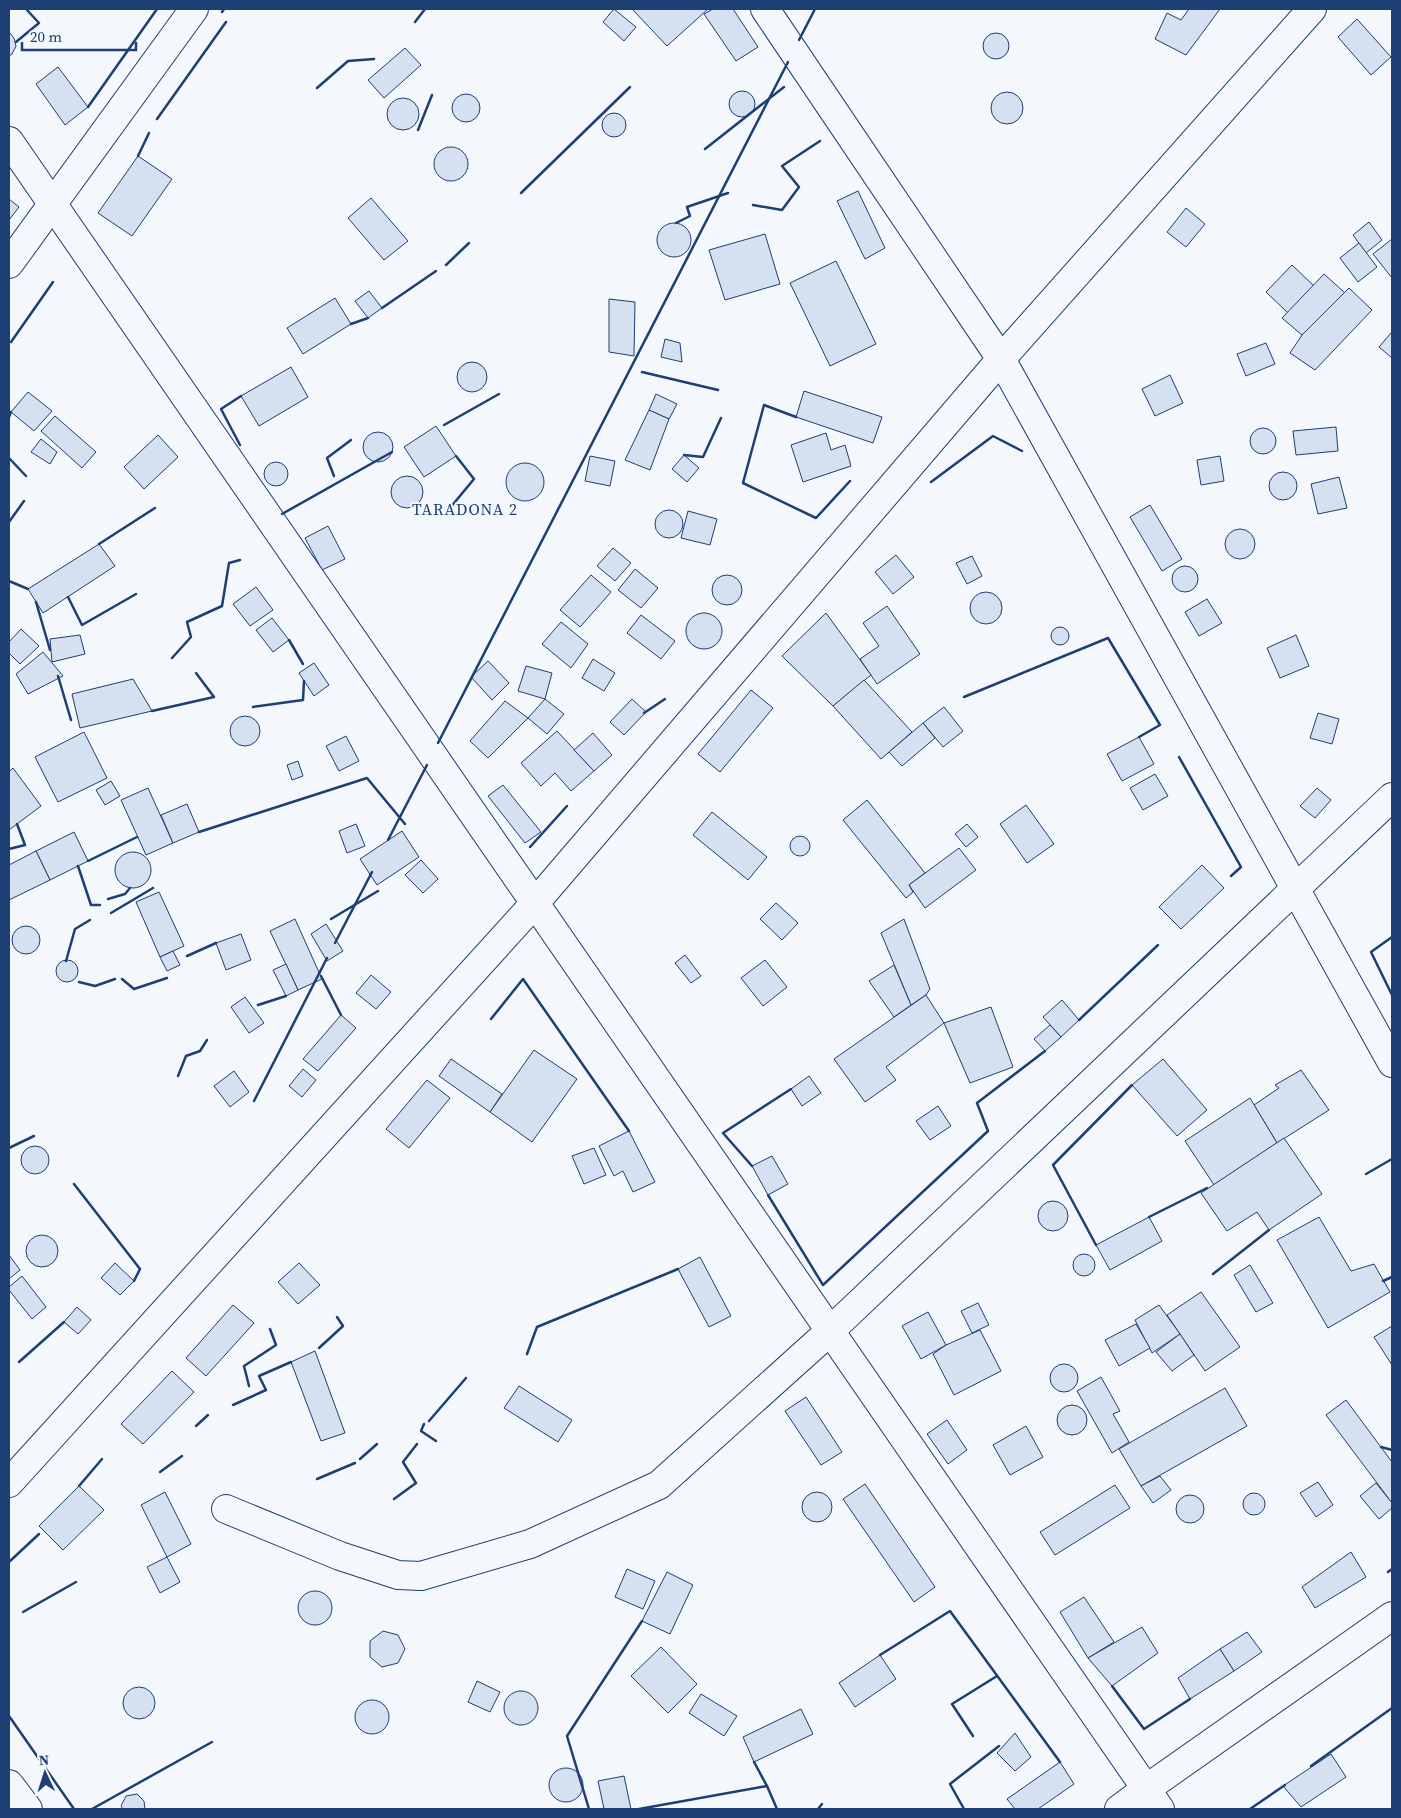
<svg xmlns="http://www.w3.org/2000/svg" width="1401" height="1818" font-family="'Source Serif 4',serif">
  <rect width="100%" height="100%" fill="#f4f7fb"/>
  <g fill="#d5e0f0" stroke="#1d3f73">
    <path d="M614,9L636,27L624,41L603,22Z"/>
    <path d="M632,9H708L667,46Z"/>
    <path d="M713,9H733L758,47L736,61L704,14Z"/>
    <path d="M1189,9H1220L1186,55L1155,39L1167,13L1181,20Z"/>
    <path d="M1357,19L1391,57L1371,75L1338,37Z"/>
    <path d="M9,32L14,38L16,46L12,54L9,56Z"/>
    <circle cx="996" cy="46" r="13"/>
    <path d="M405,48L421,65L384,98L368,80Z"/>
    <path d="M58,67L88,107L65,125L36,84Z"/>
    <circle cx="742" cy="104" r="13"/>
    <circle cx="1007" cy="108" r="16"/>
    <circle cx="466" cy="108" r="14"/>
    <circle cx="403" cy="114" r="16"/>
    <circle cx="614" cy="125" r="12"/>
    <circle cx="451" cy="164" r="17"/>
    <path d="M138,156L172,179L132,236L98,213Z"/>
    <path d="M858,191L885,248L865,259L837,201Z"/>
    <path d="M371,198L408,241L384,260L348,218Z"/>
    <path d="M9,199L19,207L9,220Z"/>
    <path d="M1186,208L1205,224L1186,247L1167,232Z"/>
    <path d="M1369,222L1382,240L1366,253L1353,235Z"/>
    <circle cx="674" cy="240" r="17"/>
    <path d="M765,234L780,284L725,300L709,250Z"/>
    <path d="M1392,239V278L1373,254Z"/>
    <path d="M1359,243L1377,267L1358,282L1340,258Z"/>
    <path d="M836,261L876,344L830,366L790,283Z"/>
    <path d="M1292,265L1314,286L1288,313L1266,292Z"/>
    <path d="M1324,274L1345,293L1302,335L1282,318Z"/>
    <path d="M1349,288L1372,310L1315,370L1290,353L1302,335Z"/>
    <path d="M369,291L382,308L368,318L355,301Z"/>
    <path d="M335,298L351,324L303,354L287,328Z"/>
    <path d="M609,299L635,302L634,356L609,352Z"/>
    <path d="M1391,333L1392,335V358L1379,347Z"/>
    <path d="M665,339L680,343L682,362L661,357Z"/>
    <path d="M1266,343L1275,364L1246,376L1237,354Z"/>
    <circle cx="472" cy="377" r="15"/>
    <path d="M291,367L308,397L259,426L241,396Z"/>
    <path d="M1170,375L1183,403L1155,416L1142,389Z"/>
    <path d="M804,391L882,417L873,443L796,417Z"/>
    <path d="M28,392L52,411L34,431L11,412Z"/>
    <path d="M656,394L677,404L669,419L649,410Z"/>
    <path d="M649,410L669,419L650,470L625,460Z"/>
    <path d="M55,416L96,452L82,468L41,431Z"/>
    <path d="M436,426L456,456L424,477L404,447Z"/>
    <path d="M1336,427L1338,451L1296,455L1293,431Z"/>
    <circle cx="1263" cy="441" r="13"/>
    <circle cx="378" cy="447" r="15"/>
    <path d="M826,433L831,450L845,445L851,466L803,482L791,445Z"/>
    <path d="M158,435L178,457L144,489L124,467Z"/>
    <path d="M41,439L57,452L50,464L31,452Z"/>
    <path d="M684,455L699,468L687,482L672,469Z"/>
    <path d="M590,456L615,461L610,486L585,481Z"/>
    <path d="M1220,456L1224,481L1201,485L1197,460Z"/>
    <circle cx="276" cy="474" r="12"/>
    <circle cx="525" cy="482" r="19"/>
    <circle cx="1283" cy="486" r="14"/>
    <circle cx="407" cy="492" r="16"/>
    <path d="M1339,477L1347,508L1318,514L1311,484Z"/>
    <path d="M1150,505L1182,559L1162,571L1130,517Z"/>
    <circle cx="669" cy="524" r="14"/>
    <path d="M688,511L717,519L710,545L681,538Z"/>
    <path d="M328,526L345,559L322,570L305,538Z"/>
    <circle cx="1240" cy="544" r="15"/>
    <path d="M99,544L115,566L43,613L28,589Z"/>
    <path d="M613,548L631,563L615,581L597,566Z"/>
    <path d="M896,555L914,577L893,594L875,572Z"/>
    <path d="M972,556L982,576L967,584L956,563Z"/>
    <circle cx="1185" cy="579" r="13"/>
    <path d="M635,569L658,588L641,608L618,590Z"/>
    <circle cx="727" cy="590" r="15"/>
    <path d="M591,575L611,592L580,627L560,610Z"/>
    <path d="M256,587L273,610L250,626L233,604Z"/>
    <circle cx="986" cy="608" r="16"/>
    <path d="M1207,599L1222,623L1199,636L1185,612Z"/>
    <path d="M887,606L920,654L877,684L860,659L879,646L863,623Z"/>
    <path d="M826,613L871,675L833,706L782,656Z"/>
    <circle cx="704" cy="631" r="18"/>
    <path d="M641,615L675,641L661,659L627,633Z"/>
    <path d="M272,618L289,640L273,652L256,630Z"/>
    <path d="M561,622L588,644L571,668L542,644Z"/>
    <circle cx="1060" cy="636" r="9"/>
    <path d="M21,629L39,646L20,664L9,653V642Z"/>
    <path d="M80,635L85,654L52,662L50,639Z"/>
    <path d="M1296,635L1309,666L1280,678L1267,648Z"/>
    <path d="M43,652L63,676L28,694L16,674Z"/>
    <path d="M593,659L615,673L604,691L582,678Z"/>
    <path d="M488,661L509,683L492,700L471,677Z"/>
    <path d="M314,663L329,685L314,696L299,673Z"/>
    <path d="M526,666L552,673L545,699L518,691Z"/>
    <path d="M133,679L152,711L80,728L72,694Z"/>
    <path d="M864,680L912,732L881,759L833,706Z"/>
    <path d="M751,690L773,708L720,772L698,754Z"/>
    <path d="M545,699L564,714L547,734L528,718Z"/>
    <path d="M632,699L646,712L624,735L610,722Z"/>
    <path d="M505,701L528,718L488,758L470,741Z"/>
    <path d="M944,707L963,731L943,747L923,723Z"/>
    <path d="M1318,713L1339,719L1332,744L1310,738Z"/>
    <circle cx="245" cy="731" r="15"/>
    <path d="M923,723L935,738L902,766L889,752Z"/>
    <path d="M557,731L594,771L571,791L555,773L541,786L521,763Z"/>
    <path d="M84,732L107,778L58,802L35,757Z"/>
    <path d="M593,733L612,755L594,771L574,750Z"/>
    <path d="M346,736L359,761L339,771L326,746Z"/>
    <path d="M1139,737L1154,764L1122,781L1107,754Z"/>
    <path d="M298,761L303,776L292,780L287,765Z"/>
    <path d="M13,768L41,806L9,830V772Z"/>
    <path d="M1155,774L1168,796L1143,810L1130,788Z"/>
    <path d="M111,781L120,796L105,805L96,790Z"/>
    <path d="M503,785L541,832L525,843L488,796Z"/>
    <path d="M148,788L173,843L146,855L121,800Z"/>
    <path d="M1317,788L1331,800L1315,818L1300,806Z"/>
    <path d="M867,800L925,873L909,885L913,892L906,898L843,820Z"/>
    <path d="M187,804L199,832L173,843L161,815Z"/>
    <path d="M1026,805L1054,844L1027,863L1000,824Z"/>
    <path d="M712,812L767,857L748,880L693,835Z"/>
    <path d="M356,824L365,846L347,853L339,831Z"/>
    <path d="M967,824L978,837L966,847L955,834Z"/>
    <path d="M402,831L419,857L377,885L360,859Z"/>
    <path d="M74,832L88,861L50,880L36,851Z"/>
    <circle cx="800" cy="846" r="10"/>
    <path d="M959,848L976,870L925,908L909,885Z"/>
    <path d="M36,851L50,880L9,900V865Z"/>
    <circle cx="133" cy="870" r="18"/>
    <path d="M421,860L438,879L423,893L405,875Z"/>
    <path d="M1202,865L1224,888L1181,929L1159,907Z"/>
    <path d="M159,892L184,946L160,957L136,902Z"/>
    <path d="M776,903L798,923L782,940L760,919Z"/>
    <path d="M295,919L322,979L298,990L270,931Z"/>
    <path d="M904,919L930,989L926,995L911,1005L881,933Z"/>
    <path d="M326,924L343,951L327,961L311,934Z"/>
    <circle cx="26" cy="940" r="14"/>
    <path d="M241,934L251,960L226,970L216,943Z"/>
    <path d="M173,951L180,965L167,971L160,957Z"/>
    <path d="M685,955L701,976L691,983L675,963Z"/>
    <path d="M765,960L787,987L763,1006L741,978Z"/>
    <circle cx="67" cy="971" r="11"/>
    <path d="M286,964L298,990L286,996L273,970Z"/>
    <path d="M894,965L911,1005L894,1017L869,981Z"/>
    <path d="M371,975L391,992L376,1009L356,993Z"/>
    <path d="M926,995L944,1023L886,1067L896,1080L865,1102L834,1059Z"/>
    <path d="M245,997L264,1023L249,1033L231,1007Z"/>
    <path d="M1062,1000L1079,1020L1061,1037L1043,1017Z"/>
    <path d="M991,1007L1013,1067L970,1083L944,1023Z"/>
    <path d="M341,1015L356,1028L318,1071L303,1059Z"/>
    <path d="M1050,1025L1061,1037L1045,1051L1034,1039Z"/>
    <path d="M534,1050L577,1079L532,1142L490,1112Z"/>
    <path d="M451,1059L502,1094L490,1112L439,1076Z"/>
    <path d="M1163,1059L1207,1110L1177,1136L1132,1085Z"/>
    <path d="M303,1069L316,1080L302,1097L289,1086Z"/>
    <path d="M1301,1070L1329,1110L1277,1143L1254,1105L1279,1088L1275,1085Z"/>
    <path d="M234,1071L249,1092L230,1107L214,1086Z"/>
    <path d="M809,1076L821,1093L802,1106L791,1089Z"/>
    <path d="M427,1080L450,1098L409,1148L386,1129Z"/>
    <path d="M1250,1098L1277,1143L1214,1185L1185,1141Z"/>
    <path d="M938,1106L951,1126L930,1140L916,1121Z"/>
    <path d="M629,1131L655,1182L633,1192L623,1171L614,1176L599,1146Z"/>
    <path d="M1284,1138L1322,1194L1269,1230L1257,1212L1227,1231L1201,1193Z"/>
    <circle cx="35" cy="1160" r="14"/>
    <path d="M594,1148L606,1175L584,1184L572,1156Z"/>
    <path d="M772,1156L788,1184L768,1195L752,1166Z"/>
    <circle cx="1053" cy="1216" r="15"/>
    <path d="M1149,1217L1162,1241L1110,1270L1096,1245Z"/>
    <path d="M1319,1217L1351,1271L1374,1264L1390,1292L1328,1328L1277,1240Z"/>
    <circle cx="42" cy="1251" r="16"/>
    <circle cx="1084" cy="1265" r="11"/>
    <path d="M9,1255L20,1270L9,1279Z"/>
    <path d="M700,1257L731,1316L709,1327L678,1269Z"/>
    <path d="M115,1263L134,1281L120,1295L101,1278Z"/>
    <path d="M299,1263L320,1285L298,1304L278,1282Z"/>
    <path d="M1250,1265L1273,1303L1256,1312L1234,1275Z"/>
    <path d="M22,1276L46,1307L32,1319L9,1290V1287Z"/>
    <path d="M1201,1292L1240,1347L1205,1371L1167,1315Z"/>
    <path d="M978,1303L989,1325L972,1333L961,1311Z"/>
    <path d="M233,1305L254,1323L206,1376L186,1358Z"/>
    <path d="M1159,1305L1180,1334L1152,1353L1135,1320Z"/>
    <path d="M77,1307L91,1320L78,1334L64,1322Z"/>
    <path d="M928,1312L946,1345L921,1359L902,1326Z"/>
    <path d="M1136,1324L1150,1348L1119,1366L1105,1340Z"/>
    <path d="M1392,1326V1365L1374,1337Z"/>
    <path d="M980,1330L1001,1371L954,1395L933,1354L946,1345Z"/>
    <path d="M1180,1334L1194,1355L1172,1371L1156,1352Z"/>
    <path d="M315,1351L345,1433L321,1441L291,1362Z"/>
    <circle cx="1064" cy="1378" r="14"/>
    <path d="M172,1371L194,1392L143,1444L121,1424Z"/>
    <path d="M1101,1377L1120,1411L1113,1414L1129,1442L1112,1453L1077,1391Z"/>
    <path d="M519,1386L572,1420L558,1442L504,1408Z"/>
    <path d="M1225,1388L1247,1426L1141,1486L1119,1449Z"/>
    <path d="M806,1397L842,1452L821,1465L785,1411Z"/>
    <path d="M1346,1400L1392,1462V1503L1326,1415Z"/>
    <circle cx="1072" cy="1420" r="15"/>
    <path d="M947,1420L967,1450L948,1464L927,1434Z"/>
    <path d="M1026,1426L1043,1457L1010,1475L993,1445Z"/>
    <path d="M1160,1476L1171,1490L1153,1503L1141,1486Z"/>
    <path d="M1318,1482L1333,1505L1316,1517L1300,1493Z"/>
    <path d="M1376,1483L1392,1503V1508L1379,1519L1360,1496Z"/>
    <path d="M865,1484L935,1587L914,1602L843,1499Z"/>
    <path d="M1115,1485L1130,1508L1055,1555L1040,1532Z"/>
    <path d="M79,1486L104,1510L63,1550L39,1526Z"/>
    <path d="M165,1492L191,1544L167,1557L141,1505Z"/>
    <circle cx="817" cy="1507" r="15"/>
    <circle cx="1254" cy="1504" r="11"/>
    <circle cx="1190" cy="1509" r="14"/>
    <path d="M1351,1552L1366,1577L1315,1608L1302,1587Z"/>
    <path d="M167,1557L180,1582L160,1593L147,1567Z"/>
    <path d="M627,1569L655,1581L643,1609L615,1597Z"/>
    <path d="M667,1572L693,1585L670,1634L642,1621Z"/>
    <circle cx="315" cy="1608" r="17"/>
    <path d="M1084,1597L1114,1642L1088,1658L1060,1612Z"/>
    <path d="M1142,1627L1158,1653L1112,1686L1088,1658Z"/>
    <path d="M383,1631L398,1635L405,1649L398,1663L382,1667L370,1657V1641Z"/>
    <path d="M1247,1632L1262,1652L1234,1671L1220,1649Z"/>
    <path d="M661,1647L697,1684L668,1713L631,1676Z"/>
    <path d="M1220,1649L1234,1671L1190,1699L1178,1678Z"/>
    <path d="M880,1655L896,1679L855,1707L839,1683Z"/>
    <path d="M477,1681L500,1692L490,1712L468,1702Z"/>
    <circle cx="139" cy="1703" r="16"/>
    <circle cx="521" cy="1708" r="17"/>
    <path d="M701,1694L737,1716L724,1736L689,1713Z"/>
    <circle cx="372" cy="1717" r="17"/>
    <path d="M801,1709L813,1734L754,1762L743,1737Z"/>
    <path d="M1015,1733L1031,1757L1015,1771L997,1753Z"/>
    <path d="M1331,1754L1346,1777L1301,1807L1283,1786Z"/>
    <path d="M1060,1762L1074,1784L1038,1809H1015L1007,1799Z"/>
    <circle cx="566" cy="1785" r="17"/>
    <path d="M624,1776L631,1809H604L598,1781Z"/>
    <path d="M137,1794L144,1801L145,1809H123L121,1806L126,1796Z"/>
  </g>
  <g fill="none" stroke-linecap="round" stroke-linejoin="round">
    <g stroke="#1d3f73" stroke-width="30">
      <g id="street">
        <path d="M765,9L1001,359L1392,1063"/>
        <path d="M9,141L1160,1809"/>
        <path d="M9,264L194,9"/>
        <path d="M9,1483L535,903L1001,359L1312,9"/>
        <path d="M226,1509L340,1556L398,1575L421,1576L530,1544L659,1485L830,1331L1392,797"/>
        <path d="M9,1784L28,1809"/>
        <path d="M1119,1809L1146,1789L1392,1616"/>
      </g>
    </g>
    <use href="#street" stroke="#f4f7fb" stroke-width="28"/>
    <g stroke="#1d3f73" stroke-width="2.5">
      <path d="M222,12L224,9"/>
      <path d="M415,22L425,9"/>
      <path d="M799,40L815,9"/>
      <path d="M16,42L39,23L27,10"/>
      <path d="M317,88L348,61L374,59"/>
      <path d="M88,107L157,9"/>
      <path d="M157,119L226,22"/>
      <path d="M418,130L432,95"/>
      <path d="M705,149L784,87"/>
      <path d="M138,156L149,133"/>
      <path d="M521,193L630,87"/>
      <path d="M753,205L782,210L799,187L782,166L820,141"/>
      <path d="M676,223L690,216L687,207L728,193"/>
      <path d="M446,265L469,243"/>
      <path d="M382,308L436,271"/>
      <path d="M351,324L368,318"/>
      <path d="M11,342L53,282"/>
      <path d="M642,372L718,390"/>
      <path d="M9,417L11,412"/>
      <path d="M796,417L764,405L743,483L816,518L850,481"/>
      <path d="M444,425L499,394"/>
      <path d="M240,445L221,409L241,396"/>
      <path d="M684,455L703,457L721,418"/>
      <path d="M9,458L26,476"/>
      <path d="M334,476L327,458L351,440"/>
      <path d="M931,482L993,436L1022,451"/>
      <path d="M282,514L392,452"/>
      <path d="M445,514L474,479L456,456"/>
      <path d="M9,522L24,501"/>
      <path d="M99,544L155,508"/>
      <path d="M9,581L28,589"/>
      <path d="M68,597L82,625L136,594"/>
      <path d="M36,602L50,650"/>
      <path d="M289,640L303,664"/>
      <path d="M172,658L191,637L187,622L222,606L229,563L240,560"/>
      <path d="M58,676L71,720"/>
      <path d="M964,697L1108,638L1160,725L1139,737"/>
      <path d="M253,707L303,700L304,681"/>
      <path d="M152,711L214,697L196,673"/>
      <path d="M644,713L665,699"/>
      <path d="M438,743L788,62"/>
      <path d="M1179,757L1241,867L1231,876"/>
      <path d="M199,832L367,778L405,824"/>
      <path d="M388,840L427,765"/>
      <path d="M530,847L567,806"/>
      <path d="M9,849L25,845L17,824"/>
      <path d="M88,861L137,837"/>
      <path d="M78,866L91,905H100"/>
      <path d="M108,899L125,894L130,888"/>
      <path d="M111,913L153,888"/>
      <path d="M331,919L378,891"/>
      <path d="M1392,937L1371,952L1392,995"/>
      <path d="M335,943L372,872"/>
      <path d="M187,956L216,943"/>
      <path d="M66,961L75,929L90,920"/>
      <path d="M321,976L341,1015"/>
      <path d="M122,979L134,989L167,978"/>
      <path d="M79,982L95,986L115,979"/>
      <path d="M258,1005L286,996"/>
      <path d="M491,1019L523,979L629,1131"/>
      <path d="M1079,1020L1158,945"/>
      <path d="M178,1076L186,1056L200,1051L207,1040"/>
      <path d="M254,1101L327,958"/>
      <path d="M9,1148L34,1136"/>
      <path d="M752,1166L723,1133L791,1089"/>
      <path d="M1366,1174L1392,1159"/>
      <path d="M74,1184L140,1269L134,1281"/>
      <path d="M768,1195L823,1285L988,1131L977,1103L1045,1051"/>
      <path d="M1149,1217L1207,1188"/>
      <path d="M1096,1245L1053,1165L1132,1085"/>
      <path d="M1213,1274L1269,1230"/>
      <path d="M1383,1281L1392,1277"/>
      <path d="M319,1348L343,1326L337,1317"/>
      <path d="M527,1354L537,1327L678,1269"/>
      <path d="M19,1362L64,1322"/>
      <path d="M249,1386L244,1366L276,1345L270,1329"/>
      <path d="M233,1405L266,1390L259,1376L291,1362"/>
      <path d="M429,1421L466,1378"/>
      <path d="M424,1424L421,1431L436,1441"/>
      <path d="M196,1426L208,1415"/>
      <path d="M1381,1447L1392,1450"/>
      <path d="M360,1459L377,1444"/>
      <path d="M160,1472L182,1456"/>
      <path d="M317,1479L355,1463"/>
      <path d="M79,1486L102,1459"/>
      <path d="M394,1499L416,1483L403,1462L417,1444"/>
      <path d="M9,1562L39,1534"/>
      <path d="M1388,1572L1392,1569"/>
      <path d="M23,1612L76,1582"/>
      <path d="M880,1655L950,1611L1060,1762"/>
      <path d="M1112,1686L1144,1729L1190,1699"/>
      <path d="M9,1716L74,1809"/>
      <path d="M973,1736L952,1704L997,1676"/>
      <path d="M754,1762L767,1786"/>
      <path d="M1311,1766L1392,1708"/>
      <path d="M92,1809L212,1742"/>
      <path d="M589,1809L567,1736L642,1621"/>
      <path d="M639,1809L767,1786L777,1809"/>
      <path d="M818,1809L822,1804"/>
      <path d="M964,1809L950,1784L999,1746"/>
      <path d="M1250,1809L1285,1785"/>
    </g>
  </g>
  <g text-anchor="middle" stroke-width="4" stroke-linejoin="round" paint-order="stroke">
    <g font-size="16" letter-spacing="1" fill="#1d3f73" stroke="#f4f7fb">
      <text x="465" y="515">TARADONA 2</text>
    </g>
  </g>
  <rect width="1401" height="1818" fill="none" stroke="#1d3f73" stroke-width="20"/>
  <g transform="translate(45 1773) rotate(356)" stroke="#f4f7fb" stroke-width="4" paint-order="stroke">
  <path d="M0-4L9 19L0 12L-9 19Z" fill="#1d3f73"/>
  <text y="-8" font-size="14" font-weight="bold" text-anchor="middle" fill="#1d3f73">N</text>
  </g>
  <path d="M22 42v8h114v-8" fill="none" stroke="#1d3f73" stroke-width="2.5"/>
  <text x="30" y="42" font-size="15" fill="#1d3f73" stroke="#f4f7fb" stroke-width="4" paint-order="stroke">20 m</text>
</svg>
